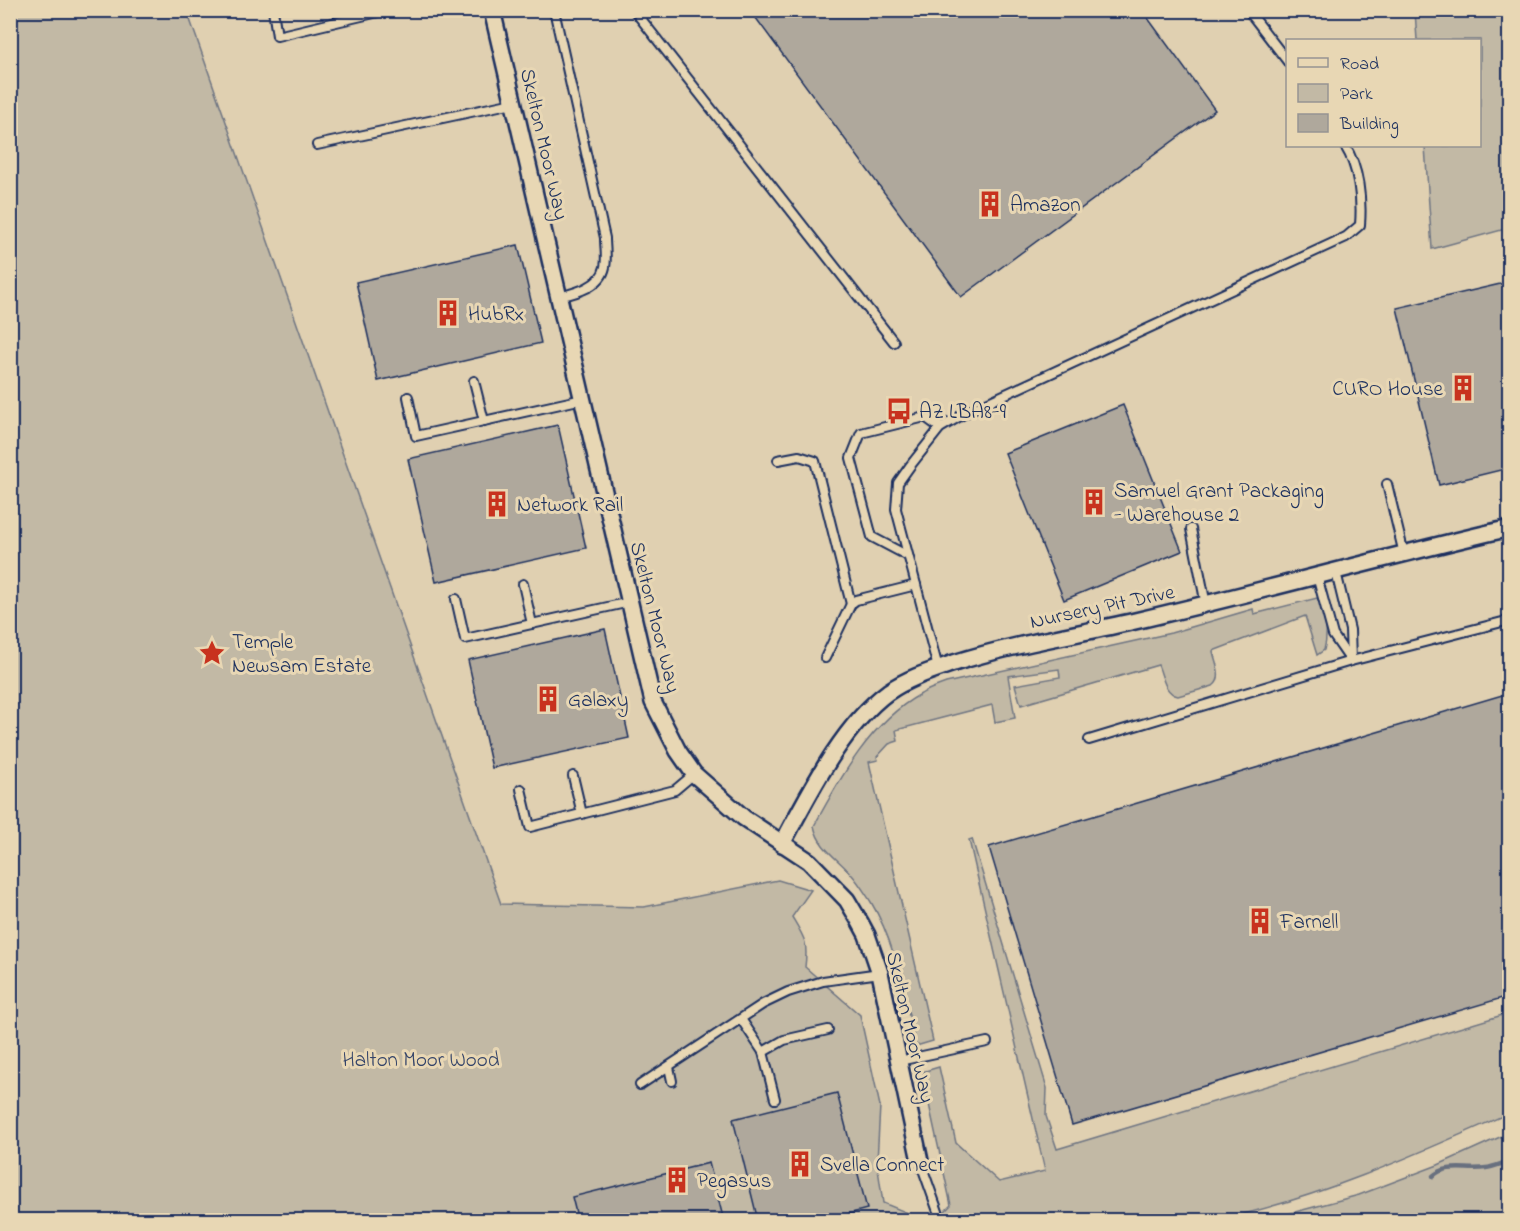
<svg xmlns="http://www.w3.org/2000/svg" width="1520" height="1231" font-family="'Indie Flower',sans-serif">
  <rect width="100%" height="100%" fill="#e0d0b1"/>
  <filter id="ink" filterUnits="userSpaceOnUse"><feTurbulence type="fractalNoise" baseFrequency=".0167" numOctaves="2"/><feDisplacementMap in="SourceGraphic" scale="12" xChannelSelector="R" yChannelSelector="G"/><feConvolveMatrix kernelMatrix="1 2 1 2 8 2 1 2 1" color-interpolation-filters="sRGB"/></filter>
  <g filter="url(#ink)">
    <g fill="#c2b9a5" stroke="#6e7482" stroke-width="1.5">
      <path d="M10,11H187L501,904L644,907L778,880L811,890L792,917C805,939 808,942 805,967L860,1015L880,1106L877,1162L883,1203L920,1218L944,1212L951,1205L922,1072L939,1067L956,1143L999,1182L1045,1171L969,840L972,839L1047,1088L1046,1116L1057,1149L1509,1013V1113C1415,1155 1320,1198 1218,1220H11Z"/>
      <path d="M1415,11H1509V228L1432,249L1425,146H1480V40H1417Z"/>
      <path d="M1317,598C1327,610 1328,636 1324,650L1317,655L1305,616L1213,651C1215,662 1224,678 1213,686L1178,696C1164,693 1163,676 1158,665L1021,705L1015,685L1060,677L1059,669L1008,676L1015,718L995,722L992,705L896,730L898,741L889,744L877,757L878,760L869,762L933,1041L916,1046C904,998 897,945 871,902C865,893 859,883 852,875C838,858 819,849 814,826C840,778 871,721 921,694C928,689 938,686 946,683L1171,633L1253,609L1254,614Z"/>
      <path d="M1509,1133V1220H1265L1359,1195L1438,1165Z"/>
    </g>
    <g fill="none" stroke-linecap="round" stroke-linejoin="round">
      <path stroke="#686f7f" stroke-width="4.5" d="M1433,1176C1447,1163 1468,1171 1486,1168C1494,1167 1502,1163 1510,1161"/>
    </g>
    <g fill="#afa89c" stroke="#1b2f5e" stroke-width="1.5">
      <path d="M750,10H1142L1215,110L961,297Z"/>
      <path d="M518,245L541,343L378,381L356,282Z"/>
      <path d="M1509,282V468L1439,485L1397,308Z"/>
      <path d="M1123,405L1182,551L1064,600L1005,453Z"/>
      <path d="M558,425L586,548L436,582L408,459Z"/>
      <path d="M605,629L629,738L492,768L468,660Z"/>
      <path d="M1509,693V996L1072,1125L989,847Z"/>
      <path d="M837,1093L867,1209L822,1221H758L733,1119Z"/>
      <path d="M709,1163L724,1221H578L572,1197Z"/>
    </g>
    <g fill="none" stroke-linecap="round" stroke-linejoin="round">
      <g stroke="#1b2f5e" stroke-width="12">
        <g id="lane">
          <path d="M273,10L277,36L387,10"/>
          <path d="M554,10L605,238C605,247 607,259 605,267C601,287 575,293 559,297"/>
          <path d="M634,10L894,342"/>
          <path d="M1248,10L1288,62"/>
          <path d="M317,145L513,103"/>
          <path d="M474,381L484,421"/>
          <path d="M408,397L416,436L583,399"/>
          <path d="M778,460L799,456L815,461L851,604"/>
          <path d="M1387,484L1404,554"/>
          <path d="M1191,529L1206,605"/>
          <path d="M908,556L872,537L851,458L861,433L925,417L940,428"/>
          <path d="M1317,576L1333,635L1351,661L1350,630L1336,572"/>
          <path d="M523,584L532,624"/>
          <path d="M456,599L465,639L630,602"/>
          <path d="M825,658L851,604L856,600L916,585"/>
          <path d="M938,668L896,509L898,483L910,466L940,428L967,412L1346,237L1360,225C1362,199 1359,168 1345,146"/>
          <path d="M1089,740L1351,661L1510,620"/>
          <path d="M573,776L582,814"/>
          <path d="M521,789L530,827L675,790L694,774"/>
          <path d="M741,1019L763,1052L775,1099"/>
          <path d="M763,1052L784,1040L828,1030"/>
          <path d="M899,1061L987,1042"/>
          <path d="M669,1067L672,1081"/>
          <path d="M640,1085L763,1004L788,992L823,981L880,973"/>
          <path d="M920,1161L941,1220"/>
        </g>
      </g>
      <g stroke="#1b2f5e" stroke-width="20">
        <g id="street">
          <path d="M492,10L653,702L678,751L694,774L744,818L809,861L847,900L860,922L867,935L880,973L920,1161"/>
          <path d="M782,844C809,794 842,726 888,692C908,678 931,671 954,663C1013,644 1075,635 1135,621C1260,592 1384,557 1510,528"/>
        </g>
      </g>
      <use href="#lane" stroke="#e8d7b4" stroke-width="8"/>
      <use href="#street" stroke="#e8d7b4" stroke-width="15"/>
    </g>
  </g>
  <defs>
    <g id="building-bare" transform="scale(2.07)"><path d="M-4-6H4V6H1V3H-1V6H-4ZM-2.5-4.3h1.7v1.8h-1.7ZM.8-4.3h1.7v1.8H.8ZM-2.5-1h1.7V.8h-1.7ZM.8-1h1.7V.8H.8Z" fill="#c8321e" stroke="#e8d7b4" stroke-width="2.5" paint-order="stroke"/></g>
    <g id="bus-bare" transform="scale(2.07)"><path d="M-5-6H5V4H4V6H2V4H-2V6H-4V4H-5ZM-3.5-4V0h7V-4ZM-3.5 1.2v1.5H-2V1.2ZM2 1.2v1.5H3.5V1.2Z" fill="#c8321e" stroke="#e8d7b4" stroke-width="2.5" paint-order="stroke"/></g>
    <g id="sight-bare" transform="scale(2.07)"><path d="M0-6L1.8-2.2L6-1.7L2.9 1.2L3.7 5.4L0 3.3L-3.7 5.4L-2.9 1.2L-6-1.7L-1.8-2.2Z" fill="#c8321e" stroke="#e8d7b4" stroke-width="2.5" paint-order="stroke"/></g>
  </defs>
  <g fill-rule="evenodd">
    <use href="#building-bare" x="990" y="204"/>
    <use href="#building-bare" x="448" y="313"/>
    <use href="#building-bare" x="1463" y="388"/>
    <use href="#bus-bare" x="899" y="411"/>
    <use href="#building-bare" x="1094" y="502"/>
    <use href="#building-bare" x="497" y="504"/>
    <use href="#sight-bare" x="212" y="653"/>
    <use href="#building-bare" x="548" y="699"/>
    <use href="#building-bare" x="1260" y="921"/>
    <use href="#building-bare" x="800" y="1164"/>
    <use href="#building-bare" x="677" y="1180"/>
  </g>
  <g text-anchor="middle" stroke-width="6" stroke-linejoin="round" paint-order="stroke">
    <g font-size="21" fill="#1b2f5e" stroke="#e8d7b4">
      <text transform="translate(545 144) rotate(77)" y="7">Skelton Moor Way</text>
      <text transform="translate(1102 606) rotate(-12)" y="7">Nursery Pit Drive</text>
      <text transform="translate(656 617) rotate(76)" y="7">Skelton Moor Way</text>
      <text transform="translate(911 1027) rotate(77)" y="7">Skelton Moor Way</text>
    </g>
    <g font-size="21" fill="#1b2f5e" stroke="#e8d7b4" text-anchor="start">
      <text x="1010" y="211">Amazon</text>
      <text x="468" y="320">HubRx</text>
      <text x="1443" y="395" text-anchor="end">CURO House</text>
      <text x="919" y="418">AZ LBA8-9</text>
      <text x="1114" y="497">Samuel Grant Packaging<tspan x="1114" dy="24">- Warehouse 2</tspan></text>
      <text x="517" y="511">Network Rail</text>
      <text x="232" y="648">Temple<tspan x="232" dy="24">Newsam Estate</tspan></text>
      <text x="568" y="706">Galaxy</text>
      <text x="1280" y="928">Farnell</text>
      <text x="820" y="1171">Svella Connect</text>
      <text x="697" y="1187">Pegasus</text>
    </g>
    <g font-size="21" fill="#344469" stroke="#e8d7b4">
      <text x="421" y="1066">Halton Moor Wood</text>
    </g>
  </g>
  <rect width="1520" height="1231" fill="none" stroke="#e8d7b4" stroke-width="36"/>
  <rect x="18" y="18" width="1484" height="1195" fill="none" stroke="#1b2f5e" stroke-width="2" filter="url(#ink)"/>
  <rect x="1286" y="39" width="195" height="108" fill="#e8d7b4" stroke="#969492" stroke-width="1.5"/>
  <rect x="1298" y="58" width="30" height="9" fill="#e8d7b4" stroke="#969492" stroke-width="1.5"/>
  <text x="1340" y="69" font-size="18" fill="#1b2f5e">Road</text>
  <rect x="1298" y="84" width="30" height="18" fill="#c2b9a5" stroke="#969492" stroke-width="1.5"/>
  <text x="1340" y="99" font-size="18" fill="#1b2f5e">Park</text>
  <rect x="1298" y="114" width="30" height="18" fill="#afa89c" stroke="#969492" stroke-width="1.5"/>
  <text x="1340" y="129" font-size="18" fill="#1b2f5e">Building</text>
</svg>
